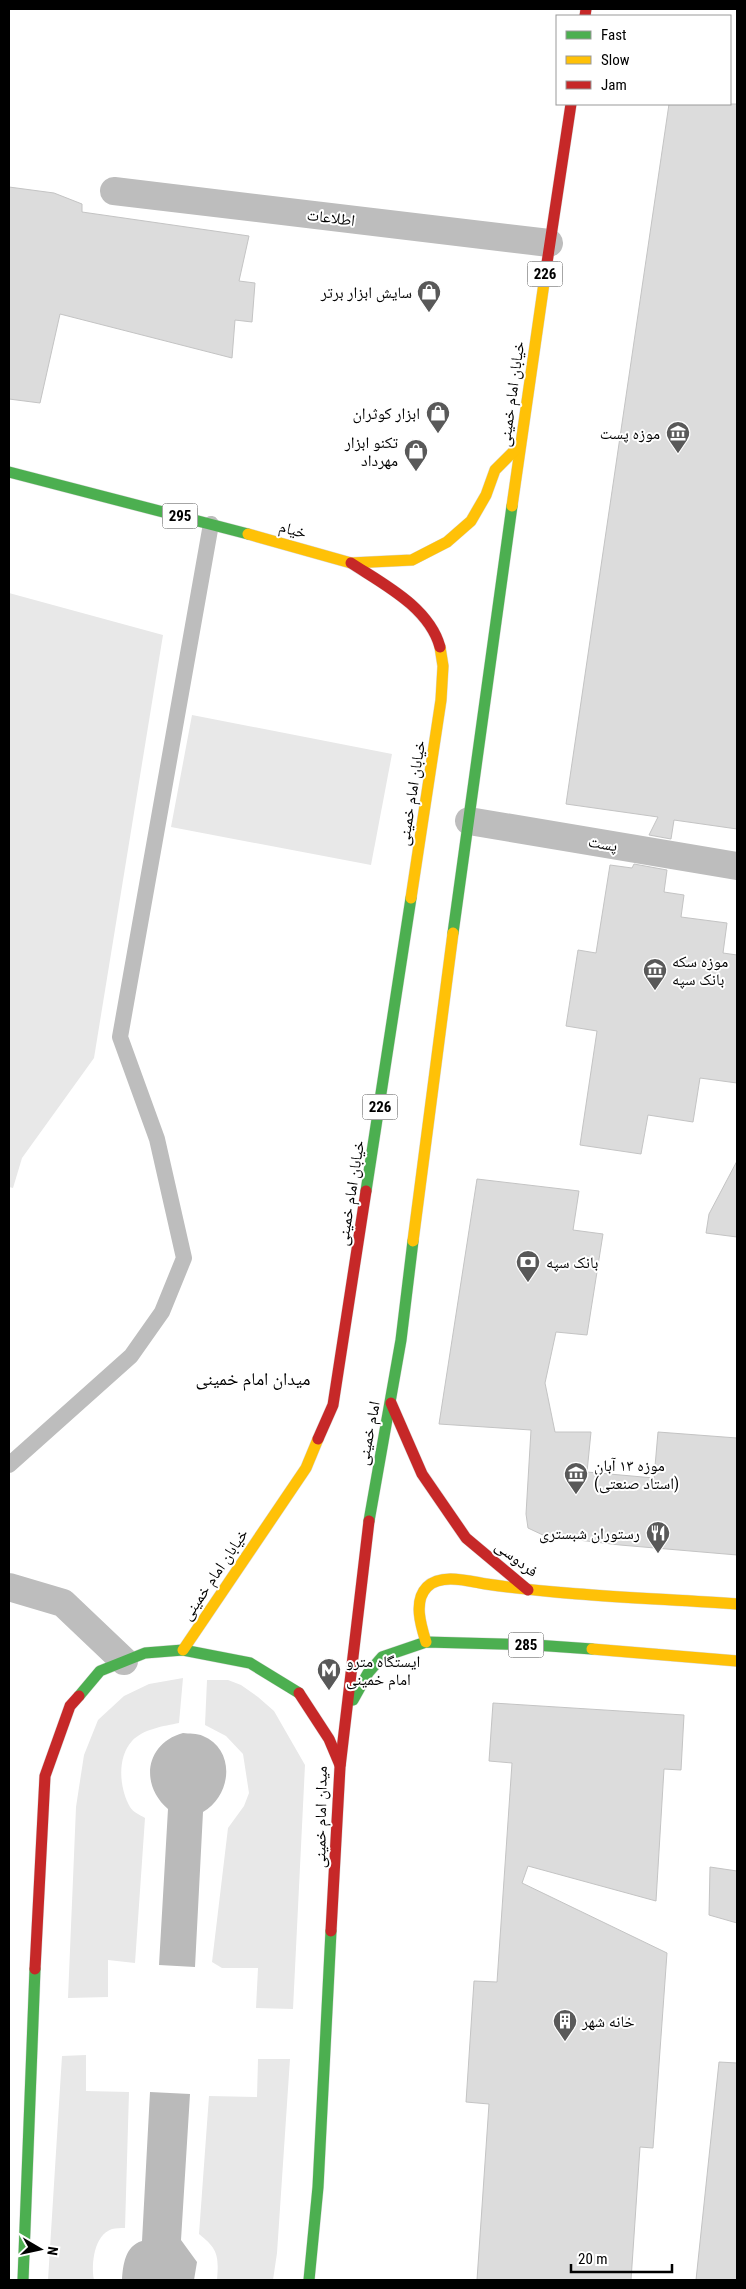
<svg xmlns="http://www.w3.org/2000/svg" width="746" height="2289" font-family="'Roboto Condensed','Noto Naskh Arabic',sans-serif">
  <rect width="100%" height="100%" fill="#fff"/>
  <g fill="#e8e8e8">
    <path d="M9,593L163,635L94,1058L22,1158L13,1188L9,1187Z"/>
    <path d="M192,715L392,754L371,865L171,827Z"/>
    <path d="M183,1678L179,1723C164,1726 143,1729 132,1741C117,1757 119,1788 130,1807C133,1812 140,1815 145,1818L135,1963L108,1960V1997L68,1998L76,1807L84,1755L98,1720L124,1696L149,1684Z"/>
    <path d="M207,1680H228L241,1685L258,1697L274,1711L305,1765L293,2009L256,2008L258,1968H222L212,1962L228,1828L244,1806L249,1793L243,1754L226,1736L205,1725Z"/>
    <path d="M86,2055V2091L129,2092L125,2228C121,2228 116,2228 112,2229C94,2235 91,2264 94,2280H48L62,2056Z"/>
    <path d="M258,2059H290L277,2253L273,2280H217C219,2256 218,2249 199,2234L209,2096L257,2097Z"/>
  </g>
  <g fill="#bababa">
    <path d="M183,1733C189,1734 197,1733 203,1736C236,1750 232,1795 203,1812L195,1967L159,1965L168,1809C139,1784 146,1743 183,1733Z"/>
    <path d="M150,2092L190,2094L181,2240L197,2262L194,2280H122C123,2265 125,2246 142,2241Z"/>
  </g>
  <g fill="#dcdcdc" stroke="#c4c4c4">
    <path d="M669,104H737V829L674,820L671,839L649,835L658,817L566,804Z"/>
    <path d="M9,187L54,193L82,204V212L249,236L239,281L255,283L252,322L235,320L232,358L60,314L40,403L9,399Z"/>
    <path d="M634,864L667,870L664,892L684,895L681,917L727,923L723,953L737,955V1083L700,1078L693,1122L648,1115L641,1154L580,1145L597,1031L566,1026L578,950L596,953L610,865L632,868Z"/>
    <path d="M737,1161V1237L706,1233L709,1214Z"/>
    <path d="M477,1179L579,1191L573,1230L603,1234L587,1335L556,1332L545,1383L555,1432H591L587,1472L654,1478L658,1432L737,1438V1555L620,1545L545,1536L528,1528L526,1514L531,1430L439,1424Z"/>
    <path d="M493,1703L684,1715L681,1770L664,1769L656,1901L528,1866L522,1883L667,1953L653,2148L640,2147L631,2280H477L489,2104L466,2102L474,1981L497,1982L512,1763L489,1761Z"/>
    <path d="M710,1867L737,1871V1923L709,1915Z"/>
    <path d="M719,2062L737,2063V2280H696Z"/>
  </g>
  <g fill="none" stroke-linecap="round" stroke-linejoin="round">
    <g stroke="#dbdbdb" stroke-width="12">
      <g id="fast">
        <path d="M9,472L248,534"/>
        <path d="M453,933L512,506"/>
        <path d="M366,1191L411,898"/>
        <path d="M369,1521L401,1340L413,1241"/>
        <path d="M79,1696L100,1671L145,1653L183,1650L250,1663L299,1693"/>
        <path d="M353,1700L368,1673L382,1657L426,1642L535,1645L592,1649"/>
        <path d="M23,2280L35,1969"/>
        <path d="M309,2280L318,2187L331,1931"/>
      </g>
    </g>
    <g stroke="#dbdbdb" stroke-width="12">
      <g id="slow">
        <path d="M512,506L545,276"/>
        <path d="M248,534L351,563L412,560L447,542L471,521L486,495L495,470L520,445"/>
        <path d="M411,898L441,700L443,666L440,647"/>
        <path d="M413,1241L453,933"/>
        <path d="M426,1642C421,1626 413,1601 427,1587C441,1573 468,1581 486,1584C569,1596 653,1598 737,1604"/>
        <path d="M592,1649L737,1661"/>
        <path d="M183,1650L306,1468L318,1439"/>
      </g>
    </g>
    <g stroke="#dbdbdb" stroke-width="12">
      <g id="jam">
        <path d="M585,16L586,9"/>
        <path d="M545,276L571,104"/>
        <path d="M351,563C383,584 429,607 440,647"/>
        <path d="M391,1403L422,1474L466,1538L528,1590"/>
        <path d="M318,1439L333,1405L366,1191"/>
        <path d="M299,1693L329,1739L340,1765"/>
        <path d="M331,1931L340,1767L369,1521"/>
        <path d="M35,1969L45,1776L70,1706L79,1696"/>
      </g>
    </g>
    <path stroke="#bdbdbd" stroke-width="16" d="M9,1465L131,1356L162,1312L184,1258L157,1139L120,1037L211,524"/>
    <g stroke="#bdbdbd" stroke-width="28">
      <path d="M114,191L549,243"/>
      <path d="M469,821L737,866"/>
      <path d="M9,1587L63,1603L124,1661"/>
    </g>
    <use href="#fast" stroke="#4caf50" stroke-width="11"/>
    <use href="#slow" stroke="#ffc107" stroke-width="11"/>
    <use href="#jam" stroke="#c62828" stroke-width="11"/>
  </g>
  <defs>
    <g id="shop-pin" transform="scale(1.25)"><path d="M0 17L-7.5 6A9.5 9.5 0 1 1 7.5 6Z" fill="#595959" stroke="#fff"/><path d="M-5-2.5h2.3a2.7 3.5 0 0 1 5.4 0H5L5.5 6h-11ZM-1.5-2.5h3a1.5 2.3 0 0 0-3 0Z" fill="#fff"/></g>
    <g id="museum-pin" transform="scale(1.25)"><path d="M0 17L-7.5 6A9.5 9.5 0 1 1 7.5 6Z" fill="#595959" stroke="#fff"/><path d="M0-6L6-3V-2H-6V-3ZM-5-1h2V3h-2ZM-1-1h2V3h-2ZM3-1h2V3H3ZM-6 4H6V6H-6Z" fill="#fff"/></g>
    <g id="bank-pin" transform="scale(1.25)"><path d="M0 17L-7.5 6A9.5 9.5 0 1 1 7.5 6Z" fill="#595959" stroke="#fff"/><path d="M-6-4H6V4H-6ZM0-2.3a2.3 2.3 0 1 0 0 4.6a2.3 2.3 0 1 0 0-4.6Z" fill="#fff"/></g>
    <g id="restaurant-pin" transform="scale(1.25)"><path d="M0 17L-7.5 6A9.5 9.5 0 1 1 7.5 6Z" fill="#595959" stroke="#fff"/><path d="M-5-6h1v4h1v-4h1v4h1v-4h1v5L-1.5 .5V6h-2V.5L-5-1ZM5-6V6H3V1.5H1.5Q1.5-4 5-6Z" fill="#fff"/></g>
    <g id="metro-pin" transform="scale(1.25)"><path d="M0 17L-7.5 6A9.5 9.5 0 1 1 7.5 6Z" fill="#595959" stroke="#fff"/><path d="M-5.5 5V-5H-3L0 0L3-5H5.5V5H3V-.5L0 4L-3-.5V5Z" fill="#fff"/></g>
    <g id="building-pin" transform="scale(1.25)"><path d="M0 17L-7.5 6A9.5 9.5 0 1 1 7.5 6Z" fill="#595959" stroke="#fff"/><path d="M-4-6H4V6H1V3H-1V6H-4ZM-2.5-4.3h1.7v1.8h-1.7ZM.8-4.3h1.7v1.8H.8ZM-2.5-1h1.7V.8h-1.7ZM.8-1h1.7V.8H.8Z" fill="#fff"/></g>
  </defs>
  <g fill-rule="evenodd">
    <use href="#shop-pin" x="429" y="292"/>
    <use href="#shop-pin" x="438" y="413"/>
    <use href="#museum-pin" x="678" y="433"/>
    <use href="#shop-pin" x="416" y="451"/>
    <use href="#museum-pin" x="655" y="970"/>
    <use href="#bank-pin" x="528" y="1262"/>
    <use href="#museum-pin" x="576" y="1474"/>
    <use href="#restaurant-pin" x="658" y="1533"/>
    <use href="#metro-pin" x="329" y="1670"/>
    <use href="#building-pin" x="565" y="2021"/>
  </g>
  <g text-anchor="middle" stroke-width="4" stroke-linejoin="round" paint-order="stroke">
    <g fill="#fff" stroke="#4c4c4c" stroke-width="1">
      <rect x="527.5" y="261.5" width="35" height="25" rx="4"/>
      <rect x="162.5" y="503.5" width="35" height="25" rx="4"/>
      <rect x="362.5" y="1094.5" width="35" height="25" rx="4"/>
      <rect x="508.5" y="1632.5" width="35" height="25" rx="4"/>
    </g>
    <g font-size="15" font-weight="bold" fill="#000">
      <text x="545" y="279">226</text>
      <text x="180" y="521">295</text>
      <text x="380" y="1112">226</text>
      <text x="526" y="1650">285</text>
    </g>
    <g font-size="16" fill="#000" stroke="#fff">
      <text transform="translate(331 217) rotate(7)" y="6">اطلاعات</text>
      <text transform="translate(511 394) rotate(-82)" y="6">خیابان امام خمینی</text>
      <text transform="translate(293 529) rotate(15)" y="6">خیام</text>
      <text transform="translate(411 793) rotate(-81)" y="6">خیابان امام خمینی</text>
      <text transform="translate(603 843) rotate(10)" y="6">پست</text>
      <text transform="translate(350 1193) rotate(-81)" y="6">خیابان امام خمینی</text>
      <text transform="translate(368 1433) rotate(-79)" y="6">امام خمینی</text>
      <text transform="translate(517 1558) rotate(38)" y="6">فردوسی</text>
      <text transform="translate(214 1574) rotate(-56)" y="6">خیابان امام خمینی</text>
      <text transform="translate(320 1817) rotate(-89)" y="6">میدان امام خمینی</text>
    </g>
    <g font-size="16" fill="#000" stroke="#fff" text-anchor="end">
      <text x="412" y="298">سایش ابزار برتر</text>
      <text x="420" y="419">ابزار کوثران</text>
      <text x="660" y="439">موزه پست</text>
      <text x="398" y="448">تکنو ابزار<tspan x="398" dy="18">مهرداد</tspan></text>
      <text x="672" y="967" text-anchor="start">موزه سکه<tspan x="672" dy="18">بانک سپه</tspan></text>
      <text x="546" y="1268" text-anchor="start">بانک سپه</text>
      <text x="594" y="1471" text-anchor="start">موزه ۱۳ آبان<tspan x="594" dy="18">(استاد صنعتی)</tspan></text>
      <text x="640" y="1539">رستوران شبستری</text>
      <text x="346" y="1667" text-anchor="start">ایستگاه مترو<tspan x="346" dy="18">امام خمینی</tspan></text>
      <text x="582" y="2027" text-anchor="start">خانه شهر</text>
    </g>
    <g font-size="18" fill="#000" stroke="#fff">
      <text x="253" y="1385">میدان امام خمینی</text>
    </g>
  </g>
  <rect width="746" height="2289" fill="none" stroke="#000000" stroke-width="20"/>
  <rect x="556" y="15" width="175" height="90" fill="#ffffff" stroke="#999999"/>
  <rect x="566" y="31" width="25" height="8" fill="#4caf50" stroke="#999999"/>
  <text x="601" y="40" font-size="15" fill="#000000">Fast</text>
  <rect x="566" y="56" width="25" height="8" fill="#ffc107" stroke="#999999"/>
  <text x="601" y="65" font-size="15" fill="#000000">Slow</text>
  <rect x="566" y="81" width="25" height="8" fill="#c62828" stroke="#999999"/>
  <text x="601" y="90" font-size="15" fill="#000000">Jam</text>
  <g transform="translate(40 2249) rotate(99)" stroke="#ffffff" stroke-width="4" paint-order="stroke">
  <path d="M0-4L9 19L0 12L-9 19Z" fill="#000000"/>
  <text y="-8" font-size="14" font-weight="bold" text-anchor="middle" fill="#000000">N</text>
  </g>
  <path d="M571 2264v8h101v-8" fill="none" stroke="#000000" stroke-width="2.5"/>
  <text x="578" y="2264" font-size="15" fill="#000000" stroke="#ffffff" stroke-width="4" paint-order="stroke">20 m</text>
</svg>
